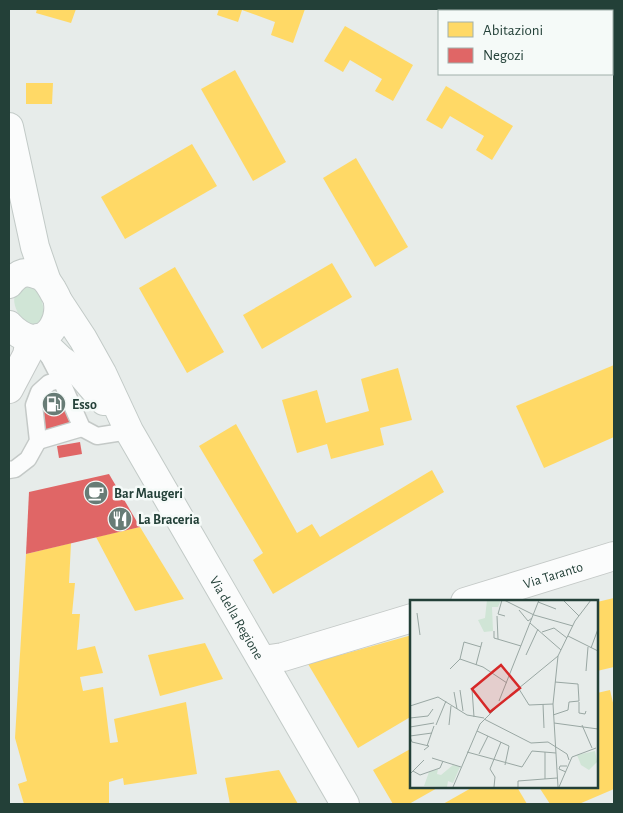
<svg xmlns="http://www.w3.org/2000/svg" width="623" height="813" font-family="'Alegreya Sans',sans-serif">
  <rect width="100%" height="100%" fill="#e7ecea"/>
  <path fill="#d0e5d6" d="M22,283L39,288L45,315L41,326L29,327C16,314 7,298 22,283Z"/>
  <g fill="#ffd966">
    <path d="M37,9H76L71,23L36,13Z"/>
    <path d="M219,9H305L293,43L271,35L275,22L242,10L238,22L217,15Z"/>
    <path d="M345,26L413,65L393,101L375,91L382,79L350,60L343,72L324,61Z"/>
    <path d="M235,70L286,162L253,181L201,89Z"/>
    <path d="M26,83H53L52,104H26Z"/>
    <path d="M446,86L513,126L492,160L476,150L484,136L450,116L442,129L426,120Z"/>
    <path d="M192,144L217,186L125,239L101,197Z"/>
    <path d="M356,158L408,247L375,267L323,178Z"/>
    <path d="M332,263L352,297L262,349L243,315Z"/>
    <path d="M175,267L224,352L187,373L139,288Z"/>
    <path d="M614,365V437L544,468L516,406Z"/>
    <path d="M398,368L412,420L380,428L384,445L331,459L327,444L297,453L282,400L317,390L326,423L369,411L361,379Z"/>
    <path d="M236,424L297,533L312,524L320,537L432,470L444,492L273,594L253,560L263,553L199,446Z"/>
    <path d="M140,527L184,599L135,611L96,537Z"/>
    <path d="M71,543L69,583H75L72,614H80L77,650L95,646L103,673L80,677L83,691L103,687L110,743L118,742L114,719L186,702L197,774L124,785L123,778L109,782V804H24L18,784L27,781L15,738L26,554Z"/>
    <path d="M614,598V667L597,671V602Z"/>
    <path d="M412,635V716L358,748L308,664Z"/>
    <path d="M205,643L223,679L160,696L148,655Z"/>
    <path d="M610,690L614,707V789L579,804H550L539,787H597V693Z"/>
    <path d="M412,748V787H439L409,804H393L373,770Z"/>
    <path d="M279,770L298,804H230L225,778Z"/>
    <path d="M473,787H517L527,804H443Z"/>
  </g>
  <g fill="#e06666">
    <path d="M66,397L73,425L44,432L38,403Z"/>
    <path d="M80,442L82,454L59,458L57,446Z"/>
    <path d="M109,474L140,527L26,554L29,492Z"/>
  </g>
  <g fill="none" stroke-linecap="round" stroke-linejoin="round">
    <g stroke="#c4c9c7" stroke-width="19">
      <g id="service">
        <path d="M49,357L60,378L82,428L97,436L129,431"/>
        <path d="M38,441L82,428"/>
        <path d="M9,470L15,469L28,459L38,441L34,405L39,392L49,383L71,376"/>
      </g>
    </g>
    <g stroke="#c4c9c7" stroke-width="30">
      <g id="minor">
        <path id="s1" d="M465,602L614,556"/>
        <path d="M263,660L283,657L412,618"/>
      </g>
    </g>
    <g stroke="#c4c9c7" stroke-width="30">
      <path id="tertiary" d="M9,389L27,355L30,339"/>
    </g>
    <g stroke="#c2cac7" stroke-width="30">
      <g id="secondary">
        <path d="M9,127L35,247L46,279"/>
        <path d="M9,284C16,275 23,270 35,274C44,276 47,281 52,289C54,293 58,298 58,303C60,319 51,340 32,339C24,338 14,331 9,325"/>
        <path id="s2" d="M58,301L83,339L102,373L129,431L345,804"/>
        <path d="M38,338L61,360L81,374L104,401"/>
      </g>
    </g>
    <use href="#service" stroke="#fbfcfc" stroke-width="16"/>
    <use href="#minor" stroke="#fbfcfc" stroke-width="28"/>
    <use href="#tertiary" stroke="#fbfcfc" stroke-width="28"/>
    <use href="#secondary" stroke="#fbfcfc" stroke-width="28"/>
  </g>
  <defs>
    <g id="fuel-disc" transform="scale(1.25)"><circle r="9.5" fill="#687c76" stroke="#f5faf8"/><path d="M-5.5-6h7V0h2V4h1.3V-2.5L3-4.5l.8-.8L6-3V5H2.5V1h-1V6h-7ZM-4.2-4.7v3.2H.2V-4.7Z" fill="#fff"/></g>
    <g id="cafe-disc" transform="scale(1.25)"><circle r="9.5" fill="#687c76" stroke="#f5faf8"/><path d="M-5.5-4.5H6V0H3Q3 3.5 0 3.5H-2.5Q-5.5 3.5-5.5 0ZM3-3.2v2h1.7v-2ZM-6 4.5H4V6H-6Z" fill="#fff"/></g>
    <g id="restaurant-disc" transform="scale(1.25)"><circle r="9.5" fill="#687c76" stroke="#f5faf8"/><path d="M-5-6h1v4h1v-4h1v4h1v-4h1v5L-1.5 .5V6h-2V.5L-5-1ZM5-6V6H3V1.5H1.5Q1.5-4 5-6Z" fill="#fff"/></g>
  </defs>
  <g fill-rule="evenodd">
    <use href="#fuel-disc" x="54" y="404"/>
    <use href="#cafe-disc" x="96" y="493"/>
    <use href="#restaurant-disc" x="120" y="519"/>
  </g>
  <g text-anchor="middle" stroke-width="5" stroke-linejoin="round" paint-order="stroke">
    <g font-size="14" font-weight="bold" fill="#234038" stroke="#f5faf8" text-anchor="start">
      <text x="72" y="409">Esso</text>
      <text x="114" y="498">Bar Maugeri</text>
      <text x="138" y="524">La Braceria</text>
    </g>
    <g font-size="14" fill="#234038" stroke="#f5faf8">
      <text dy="5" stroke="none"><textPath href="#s1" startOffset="92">Via Taranto</textPath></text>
      <text dy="5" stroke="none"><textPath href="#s2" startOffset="364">Via della Regione</textPath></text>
    </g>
  </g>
  <g transform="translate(410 600)">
    <rect width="188" height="188" fill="#e7ecea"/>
    <path d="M77,0H91L88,7H82L83,31L74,32L68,20L75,18ZM185,151L187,162L179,170L171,165L167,155ZM43,165L50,167L43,183L38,181L37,187L14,186L19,172L28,169L27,174L31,175Z" fill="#d0e5d6"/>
    <path fill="none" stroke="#99a7a3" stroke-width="1" d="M92,0L88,14L95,16M94,0L124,15M153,0L169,16M128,2L146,9M109,10L118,21L122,18M7,13L10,35M124,15L163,26M87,16L88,39M120,23L151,50M84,31V38L111,46M132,32L144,28L157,38M158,36L188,51M181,48L188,29M116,55L128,29M50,59L54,42L71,47M66,65L72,42M40,69L50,59L73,67L97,83M176,71L178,47M62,89L64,117M109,89L119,105L143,104M50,90L53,111M44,92L47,109M89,101L129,0M92,102L148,56L165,21L181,0M169,102V113L175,114L176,111M133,104L134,128M0,106L28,97L57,115L74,118M143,115L158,110L159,102L169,101L168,84L145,82M0,118L18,116L23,109M74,119L121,143L138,142L157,154L159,160M144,123L188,129M26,125L36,101M39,125L41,106M172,125L182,148M0,127L24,123M67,131L99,146L95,165M0,136L22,133M0,137L2,142L19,146L14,150M17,146L24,126M57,152L112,167L122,151L146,153M135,152V179M69,154L78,136M22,158L51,167M3,171L10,175L30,168L33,161M156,172L149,169L150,166H157M0,174L14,160M43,187L70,124L91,103M84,187L85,177L80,169L91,142M108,187V181L147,178M148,187L143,104L148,56M149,187L162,157L186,148"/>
    <path fill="#d62828" fill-opacity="0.15" stroke="#d62828" stroke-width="2.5" d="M91,65L110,88L80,112L62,89Z"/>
    <rect width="188" height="188" fill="none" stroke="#234038" stroke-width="2.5"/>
  </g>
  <rect width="623" height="813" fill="none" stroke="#234038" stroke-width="20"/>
  <rect x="438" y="10" width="175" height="65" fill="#f5faf8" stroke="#a1b0ab"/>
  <rect x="448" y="22" width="25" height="15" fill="#ffd966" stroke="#a1b0ab"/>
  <text x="483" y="35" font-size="15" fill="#234038">Abitazioni</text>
  <rect x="448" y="48" width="25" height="15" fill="#e06666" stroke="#a1b0ab"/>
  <text x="483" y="60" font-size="15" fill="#234038">Negozi</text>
</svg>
